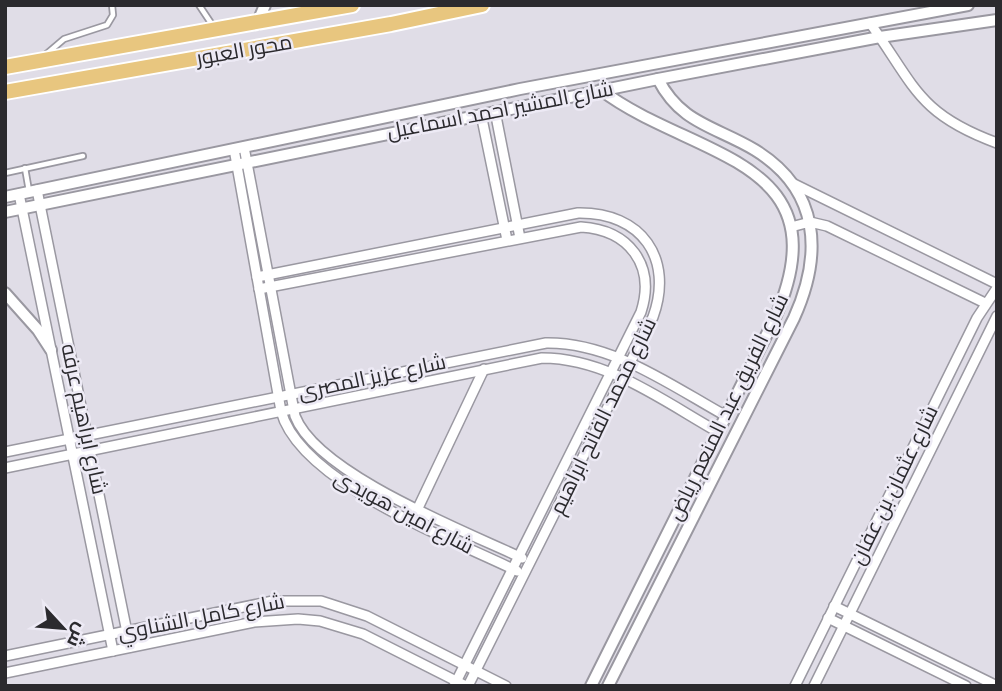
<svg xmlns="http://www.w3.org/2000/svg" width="1002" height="691" font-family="'Titillium Web',Cairo,sans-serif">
  <rect width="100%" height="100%" fill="#e0dde7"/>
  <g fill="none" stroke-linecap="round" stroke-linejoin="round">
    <g stroke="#9a98a1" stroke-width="8">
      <g id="service">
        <path d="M199,5L213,26"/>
        <path d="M44,56L64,39L107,25L113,15L112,5"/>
        <path d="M25,168L29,191"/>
        <path d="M5,173L83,156"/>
      </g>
    </g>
    <g stroke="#9a98a1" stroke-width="12">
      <g id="minor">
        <path d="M870,23C915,86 918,114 997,143"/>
        <path d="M495,111L520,238"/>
        <path d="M481,114L507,240"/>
        <path d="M244,147L295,416C317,474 467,532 522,558"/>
        <path d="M234,149L281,411C300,483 454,540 517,571"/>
        <path d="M792,183L997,284"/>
        <path d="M37,190L130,647"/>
        <path d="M19,194L113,651"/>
        <path d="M791,227L810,222L827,226L985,303"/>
        <path d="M257,277L578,213C642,212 674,259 653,317L468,686"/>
        <path d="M259,289L581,227C629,230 656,265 641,312L454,686"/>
        <path d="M5,452L546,343C612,342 670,385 726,416"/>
        <path d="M5,468L542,358C607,358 663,401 718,432"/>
        <path d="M418,508L484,369"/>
        <path d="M834,606L997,686"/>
        <path d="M828,618L966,686"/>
        <path d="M5,656L273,601H321L367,616L506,686"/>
        <path d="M5,673L254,622L298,619L320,621L363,634L466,686"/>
        <path d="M795,686L977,318L997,288"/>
        <path d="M814,686L997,316"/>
      </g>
    </g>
    <g stroke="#9a98a1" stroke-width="14">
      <g id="tertiary">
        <path d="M257,24L265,5"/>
        <path d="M5,197L520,89L968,5"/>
        <path d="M5,212L658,79L880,37L997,20"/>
        <path d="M5,293L38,330L51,350"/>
        <path d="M591,686L775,318C845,157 692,159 601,90"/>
        <path d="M608,686L794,318C823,254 820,190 755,150C715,126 681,124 658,79"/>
      </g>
    </g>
    <g stroke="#fff" stroke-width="18">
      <g id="trunk">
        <path d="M5,67L352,5"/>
        <path d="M5,92L391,24L482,5"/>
      </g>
    </g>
    <use href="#service" stroke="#fff" stroke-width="4.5"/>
    <use href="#minor" stroke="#fff" stroke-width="9"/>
    <use href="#tertiary" stroke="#fff" stroke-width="10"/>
    <use href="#trunk" stroke="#e8c67f" stroke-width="14"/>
  </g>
  <g text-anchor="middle" stroke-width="5" stroke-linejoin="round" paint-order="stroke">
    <g font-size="21" fill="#2b2a2e" stroke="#edeaf5">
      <text transform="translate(244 50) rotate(-10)" y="7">محور العبور</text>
      <text transform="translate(500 110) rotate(-11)" y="7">شارع المشير احمد اسماعيل</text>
      <text transform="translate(372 377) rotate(-12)" y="7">شارع عزيز المصرى</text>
      <text transform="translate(728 407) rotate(-64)" y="7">شارع الفريق عبد المنعم رياض</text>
      <text transform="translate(603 416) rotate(-64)" y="7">شارع محمد الفاتح ابراهيم</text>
      <text transform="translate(84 419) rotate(78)" y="7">شارع ابراهيم عرفه</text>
      <text transform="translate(894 485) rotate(-64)" y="7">شارع عثمان بن عفان</text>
      <text transform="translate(404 512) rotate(28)" y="7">شارع امين هويدى</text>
      <text transform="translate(201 617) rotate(-11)" y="7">شارع كامل الشناوي</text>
    </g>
  </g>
  <rect width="1002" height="691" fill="none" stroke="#2b2a2e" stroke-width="14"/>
  <g transform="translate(63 628) rotate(116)" stroke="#edeaf5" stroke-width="5" paint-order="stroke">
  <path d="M0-5L12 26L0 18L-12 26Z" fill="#2b2a2e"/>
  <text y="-10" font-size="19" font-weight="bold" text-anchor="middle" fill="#2b2a2e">ش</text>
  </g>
</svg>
